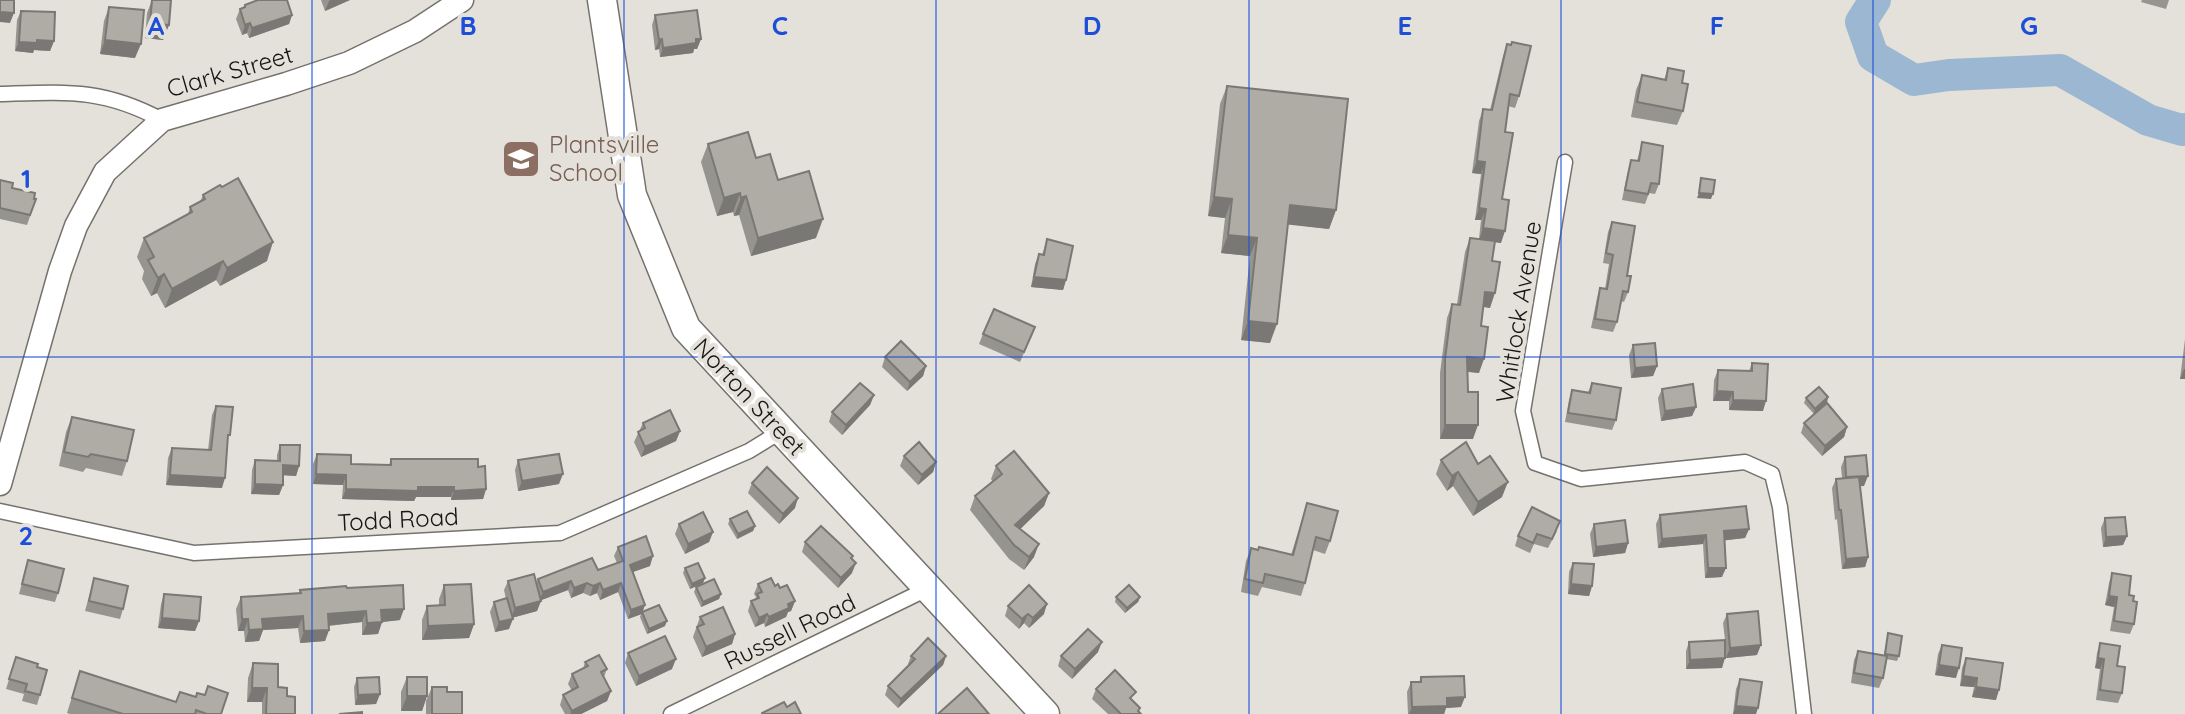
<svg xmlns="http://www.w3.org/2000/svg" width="2185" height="714" font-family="Quicksand,sans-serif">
  <rect width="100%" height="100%" fill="#e4e1da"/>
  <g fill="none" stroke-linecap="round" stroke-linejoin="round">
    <path stroke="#9cb7d1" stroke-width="32" d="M1875,0L1861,22L1873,56L1914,80L1949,75L2060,70L2148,120L2182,130L2185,129"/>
    <g stroke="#75726d" stroke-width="17">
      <g id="street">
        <path d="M0,94C66,92 102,88 162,120"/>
        <path d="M1565,162L1523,411L1535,463L1581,479L1745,462L1772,474L1780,507L1804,714"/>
        <path d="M0,511L194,553L560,533L749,451L780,432"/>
        <path d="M671,714L927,589"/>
      </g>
    </g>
    <g stroke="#75726d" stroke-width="25">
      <path id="secondary" d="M0,484L60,271L76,226L105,172L162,120L286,84L349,63L415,31L462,0"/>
    </g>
    <g stroke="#75726d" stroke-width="31">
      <path id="highway" d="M602,0L632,195L686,328L1045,714"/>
    </g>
    <use href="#street" stroke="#fff" stroke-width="14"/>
    <use href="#secondary" stroke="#fff" stroke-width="22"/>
    <use href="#highway" stroke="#fff" stroke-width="28"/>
  </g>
  <g fill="#96948f">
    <path d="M152,0L169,25L163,40L145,38L147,13Z"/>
    <path d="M321,0H350L325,11Z"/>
    <path d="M2142,0H2169L2166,9L2141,2Z"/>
    <path d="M245,5L292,15L289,24L249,38L247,33L242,35L236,19L240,9L243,8Z"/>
    <path d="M109,7L135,58L100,54L104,21Z"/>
    <path d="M21,11L54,41L50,51L34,50L33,53L15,51L17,20Z"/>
    <path d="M655,15L701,39L697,49H694L693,53L660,57L659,49L655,50L652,25Z"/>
    <path d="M1507,44L1519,96L1515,108L1508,106L1505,132L1501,243L1495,242L1492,261L1490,308L1483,307L1481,326L1479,373L1468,372V392L1473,439H1440V373L1447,318L1452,304H1457L1465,252L1470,238L1479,239L1481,220H1475L1481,174L1472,173L1479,121L1483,109L1490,110L1503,56Z"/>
    <path d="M1668,68L1682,83L1683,111L1677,125L1631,117L1636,90L1642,75L1664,80Z"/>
    <path d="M1227,86L1336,210L1329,229L1288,224L1270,343L1241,340L1250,256L1221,253L1225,218L1208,216L1220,104Z"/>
    <path d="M1642,142L1659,184L1655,194L1649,193L1645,204L1622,200L1628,170L1631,160L1637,161Z"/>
    <path d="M708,144L756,158L778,180L816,238L751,256L739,215L734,216L733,212L717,216L701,162Z"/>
    <path d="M0,180L12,188L36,199L27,225L0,219Z"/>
    <path d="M203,195L267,261L220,286L216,280L165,308L157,293L151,296L142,279L144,271L137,257L144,238L188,214L190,207L200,202Z"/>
    <path d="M1612,222L1627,276L1628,292L1624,302L1621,301L1617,322L1613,332L1591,328L1597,298L1600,288L1605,289L1609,264L1603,263L1608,232Z"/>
    <path d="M1047,239L1066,280L1063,290L1031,287L1035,264L1039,254L1042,255Z"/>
    <path d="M1035,327L1020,362L979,344L983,334Z"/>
    <path d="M2185,339V379H2180Z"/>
    <path d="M1633,345L1657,366L1653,376L1631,378L1629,355Z"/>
    <path d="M885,357L926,366L923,376L907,391L882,367Z"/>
    <path d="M1752,363L1763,411L1729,410V401H1713L1714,380L1718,370L1749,371Z"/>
    <path d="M1592,383L1616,420L1612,430L1565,422L1569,400L1572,390L1588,392Z"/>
    <path d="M1662,389L1696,407L1692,416L1661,421L1658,398Z"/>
    <path d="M874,395L870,405L842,435L829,422L832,412Z"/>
    <path d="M1828,397L1827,402L1814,414L1804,403L1806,398Z"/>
    <path d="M216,406L222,488L166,485L168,458L172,448L208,450L212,415Z"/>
    <path d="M72,417L127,461L122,476L86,468L83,472L59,466L66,432Z"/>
    <path d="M643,423L680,431L676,441L641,457L634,442Z"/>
    <path d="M1804,423L1847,427L1844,437L1822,456L1801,433Z"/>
    <path d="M280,445L299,466L296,476L283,475V485L279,495L251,494L252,470L255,460H277V455Z"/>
    <path d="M317,454L351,464L389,465L391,459L478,467L486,489L483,499L451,500V497H416L414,501L342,499L343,485L313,484V464Z"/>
    <path d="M904,456L936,462L933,472L918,485L900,466Z"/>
    <path d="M1845,457L1864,486H1860L1868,557L1865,567L1842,569L1837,519L1835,520L1832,488L1836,479L1842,478L1841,467Z"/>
    <path d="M518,460L559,484L518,491L515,470Z"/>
    <path d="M1441,460L1478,464L1502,497L1473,516L1453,486L1447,491L1436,474Z"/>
    <path d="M996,466L1049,493L1044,506L1020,529L1034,557L1024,570L1009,559L970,510L975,496L993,482L991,479Z"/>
    <path d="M752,483L795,508L779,524L748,493Z"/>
    <path d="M1307,503L1330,541L1325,554L1313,550L1305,583L1301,596L1262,587L1258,596L1241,592L1246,561L1251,548L1291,555Z"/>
    <path d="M1660,515L1749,529L1745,538L1724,540L1722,577L1705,578L1703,544L1658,548L1656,524Z"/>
    <path d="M2105,518L2127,536L2123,545L2103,547L2101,528Z"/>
    <path d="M730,519L755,526L753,531L737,539L728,524Z"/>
    <path d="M679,524L713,532L709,542L685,554L675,534Z"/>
    <path d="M1594,524L1628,543L1625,553L1593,557L1590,534Z"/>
    <path d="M1557,531L1548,548L1534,544L1530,553L1515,546L1518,536Z"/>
    <path d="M805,542L852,560V573L838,588L802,552Z"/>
    <path d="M618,547L650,566L633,572L642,612L665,626L647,634L640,617L641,614L628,619L618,592L600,600L597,593L590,596L583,593L571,598L568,590L541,600L537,611L512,618L509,629L495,632L490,612L494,602L506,599L504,590L508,581L536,584L538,579L598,570L617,563L614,556Z"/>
    <path d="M28,560L58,593L55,602L19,594Z"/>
    <path d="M1573,563L1592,586L1589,596L1568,594L1569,572Z"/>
    <path d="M685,568L705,578L703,583L690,589L683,573Z"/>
    <path d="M2112,573L2129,595L2134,624L2130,634L2110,631L2114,607L2105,605L2109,583Z"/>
    <path d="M94,578L123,609L120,619L85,611Z"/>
    <path d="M758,584L780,588L795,601L791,611L788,612L786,617L765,627L764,623L755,627L748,611L751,601L755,600L756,597L754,594Z"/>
    <path d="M444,585L474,624L469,638L422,640V620L427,606L439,605V599Z"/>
    <path d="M696,587L721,594L719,599L701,607L694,592Z"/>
    <path d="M347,588L400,620L382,622L378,634L362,635V622L329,626V630L325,641L300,643L298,628L263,630L259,641L245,642L244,631H238L236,609L241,597L299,593L300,590Z"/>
    <path d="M164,594L199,621L195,631L158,628L161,604Z"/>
    <path d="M1116,597H1140L1138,602L1125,613L1115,602Z"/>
    <path d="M1008,606L1044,614L1029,628L1024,623L1019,629L1005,616Z"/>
    <path d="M1727,614L1757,655L1726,658L1725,650L1722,668L1686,669V651L1689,642L1725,640L1723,623Z"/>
    <path d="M700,617L735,634L732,644L702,657L693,637Z"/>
    <path d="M1888,633L1899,656L1897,661L1886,659L1883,678L1879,688L1851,683L1854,660L1858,651L1884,655Z"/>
    <path d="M2100,643L2117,666L2122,693L2118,703L2096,700L2100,669L2095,668L2097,653Z"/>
    <path d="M1942,645L1956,678L1935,675L1938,654Z"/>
    <path d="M1098,652L1072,679L1058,666L1061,656Z"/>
    <path d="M628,653L672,669L636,686L625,663Z"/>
    <path d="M911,656H946L943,665L898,708L885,695L888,686L909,665L908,664Z"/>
    <path d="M16,657L40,695L37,705L22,701L24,694L6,689Z"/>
    <path d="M1966,658L1996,700L1972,697L1974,687L1960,686L1962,668Z"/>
    <path d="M585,662L607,669L604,677L611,691L607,701L581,714H565L560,705L563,695L572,691L568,684L572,674L583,669Z"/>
    <path d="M253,663L287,696L295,714H262V702H247L248,678Z"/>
    <path d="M80,671L176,702L221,714H70L67,713Z"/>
    <path d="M407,677L427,696L422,711H401V692Z"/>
    <path d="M1421,677L1461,707L1446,708L1444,714H1408L1407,692L1411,682H1419Z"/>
    <path d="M357,678L380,694L376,704L355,705L354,687Z"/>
    <path d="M1740,679L1756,714H1733L1736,689Z"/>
    <path d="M432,687L447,692L462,714H426V701Z"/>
    <path d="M1096,689L1133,701L1141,714H1108L1092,699Z"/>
  </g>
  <g fill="#7a7874">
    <path d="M330,0H350L325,11L329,1Z"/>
    <path d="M0,12L14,13L10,23L0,22Z"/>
    <path d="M292,15L289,24L249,38L252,28Z"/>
    <path d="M150,23L169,25L163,40L145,38Z"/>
    <path d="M250,23L247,33L242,35L245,25Z"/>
    <path d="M662,39L659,49L655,50L659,40Z"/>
    <path d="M701,39L697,49H694L693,53L660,57L663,48Z"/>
    <path d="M37,40L54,41L50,51L34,50L33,53L15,51L19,42Z"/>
    <path d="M105,40L141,44L135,58L100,54Z"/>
    <path d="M1477,161L1485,162L1481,174L1472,173Z"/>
    <path d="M740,193L733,212L717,216L724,198Z"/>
    <path d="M1699,193L1713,194L1711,199L1697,198Z"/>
    <path d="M746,196L739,215L734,216L741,198Z"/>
    <path d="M1214,197L1232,199L1225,218L1208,216Z"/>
    <path d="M1290,205L1336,210L1329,229L1283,224Z"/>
    <path d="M1479,208L1486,209L1481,220H1475Z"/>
    <path d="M823,219L816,238L751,256L758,238Z"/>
    <path d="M1483,228L1505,231L1501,243L1479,240Z"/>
    <path d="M1228,235L1257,238L1250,256L1221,253Z"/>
    <path d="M273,242L267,261L220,286L227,268Z"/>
    <path d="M223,261L216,280L165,308L172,289Z"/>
    <path d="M164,274L157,293L151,296L158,278Z"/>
    <path d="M1034,277L1066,280L1063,290L1031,287Z"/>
    <path d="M1485,292L1495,293L1490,308L1480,306Z"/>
    <path d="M1248,321L1277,324L1270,343L1241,340Z"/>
    <path d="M1467,357L1484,359L1479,373L1462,371Z"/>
    <path d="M926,366L923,376L907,391L910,382Z"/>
    <path d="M1657,366L1653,376L1631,378L1635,368Z"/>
    <path d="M2184,369H2185V379H2180Z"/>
    <path d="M1717,391L1733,392L1729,401H1713Z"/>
    <path d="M874,395L870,405L842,435L846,425Z"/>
    <path d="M1828,397L1827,402L1814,414L1815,409Z"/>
    <path d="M1733,400L1766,401L1763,411L1729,410Z"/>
    <path d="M1696,407L1692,416L1661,421L1665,411Z"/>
    <path d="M1445,425H1478L1473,439H1440Z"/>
    <path d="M1847,427L1844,437L1822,456L1825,446Z"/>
    <path d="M680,431L676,441L641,457L645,447Z"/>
    <path d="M936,462L933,472L918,485L922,475Z"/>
    <path d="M283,465L299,466L296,476L280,475Z"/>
    <path d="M1458,472L1453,486L1447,491L1452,476Z"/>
    <path d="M316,474L346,475L343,485L313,484Z"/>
    <path d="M563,474L559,484L518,491L522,481Z"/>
    <path d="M170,475L225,478L222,488L166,485Z"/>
    <path d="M1868,476L1864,486L1843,487L1846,477Z"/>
    <path d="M1508,482L1502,497L1473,516L1478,502Z"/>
    <path d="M255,484L283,485L279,495L251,494Z"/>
    <path d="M418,487H454L451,497H416L414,501L342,499L346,489Z"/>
    <path d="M486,489L483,499L451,500L454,491Z"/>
    <path d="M1049,493L1044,506L1010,539L1015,525Z"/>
    <path d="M798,498L795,508L779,524L783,514Z"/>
    <path d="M755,526L753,531L737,539L738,534Z"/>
    <path d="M1749,529L1745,538L1720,541L1724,531Z"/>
    <path d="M713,532L709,542L685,554L688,544Z"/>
    <path d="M1706,535L1703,544L1658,548L1662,539Z"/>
    <path d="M2127,536L2123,545L2103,547L2106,537Z"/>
    <path d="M1628,543L1625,553L1593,557L1596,547Z"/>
    <path d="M1039,544L1034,557L1024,570L1029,557Z"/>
    <path d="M653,556L650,566L627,574L630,565Z"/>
    <path d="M1868,557L1865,567L1842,569L1846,559Z"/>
    <path d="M856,563L852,573L838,588L841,578Z"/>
    <path d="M1708,568H1726L1722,577L1705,578Z"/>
    <path d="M705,578L703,583L690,589L692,584Z"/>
    <path d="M571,581L568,590L539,601L543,592Z"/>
    <path d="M587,583L583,593L571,598L574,588Z"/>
    <path d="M600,583L597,593L590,596L593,586Z"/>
    <path d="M621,583L618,592L600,600L603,590Z"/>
    <path d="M1571,584L1592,586L1589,596L1568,594Z"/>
    <path d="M721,594L719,599L701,607L703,602Z"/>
    <path d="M2109,596L2117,597L2114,607L2105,605Z"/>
    <path d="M1140,597L1138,602L1125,613L1127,608Z"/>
    <path d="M541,601L537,611L511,618L515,608Z"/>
    <path d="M795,601L791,611L788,612L786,617L765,627L769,617L788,604Z"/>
    <path d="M1047,604L1044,614L1029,628L1033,618Z"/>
    <path d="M645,605L642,614L628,619L631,610Z"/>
    <path d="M404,609L400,620L382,622L378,634L362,635L367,623L381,610Z"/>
    <path d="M366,611L362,622L323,626L328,614Z"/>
    <path d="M767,614L764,623L755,627L759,618Z"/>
    <path d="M1028,614L1024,623L1019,629L1022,619Z"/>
    <path d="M303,616L298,628L263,630L259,641L245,642L249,630L262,619Z"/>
    <path d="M162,618L199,621L195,631L158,628Z"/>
    <path d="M242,619H248L244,631H238Z"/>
    <path d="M513,619L509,629L495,632L499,622Z"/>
    <path d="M667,621L665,626L647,634L649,629Z"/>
    <path d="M474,624L469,638L422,640L428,626Z"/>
    <path d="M329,630L325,641L300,643L304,631Z"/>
    <path d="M735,634L732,644L702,657L706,647Z"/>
    <path d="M1102,642L1098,652L1072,679L1075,669Z"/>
    <path d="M1761,645L1757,655L1726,658L1730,648Z"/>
    <path d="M946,656L943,665L898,708L901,699Z"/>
    <path d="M1725,658L1722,668L1686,669L1690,660Z"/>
    <path d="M2098,658L2104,659L2100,669L2095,668Z"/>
    <path d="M676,659L672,669L636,686L639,676Z"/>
    <path d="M1939,665L1959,668L1956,678L1935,675Z"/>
    <path d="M1963,676L1977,678L1974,687L1960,686Z"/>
    <path d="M1976,687L1999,690L1996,700L1972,697Z"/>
    <path d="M252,688H267L262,702H247Z"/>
    <path d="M611,691L607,701L581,714H570L572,711Z"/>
    <path d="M380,694L376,704L355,705L358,695Z"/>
    <path d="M407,696H427L422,711H401Z"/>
    <path d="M1465,697L1461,707L1446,708L1444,714H1409L1412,707L1447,698Z"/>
    <path d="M1736,706L1758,708L1756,714H1733Z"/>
  </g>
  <g fill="#afaca6" stroke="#7a7874" stroke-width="2">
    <path d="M0,0H14V13L0,12Z"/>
    <path d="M152,0H171L169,25L150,23Z"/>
    <path d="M258,0H287L292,15L252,28L250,23L245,25L240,9L245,7V5Z"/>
    <path d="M109,7L144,10L141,44L105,40Z"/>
    <path d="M697,10L701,39H696V43L663,48L662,39L659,40L655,15Z"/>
    <path d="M21,11L55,12L54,41L37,40V43L19,42Z"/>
    <path d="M1512,42L1531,46L1519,96L1510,94L1505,132L1513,133L1502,199L1509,200L1505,231L1483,228L1486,209L1479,208L1485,162L1477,161L1483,109L1492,110L1507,44L1511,45Z"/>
    <path d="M1668,68L1684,71L1682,83L1688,84L1683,111L1637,102L1642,75L1666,80Z"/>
    <path d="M1227,86L1348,99L1336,210L1290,205L1277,324L1248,321L1257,238L1228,235L1232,199L1214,197Z"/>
    <path d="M748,132L756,158L770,154L778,180L809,171L823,219L758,238L746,196L741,198L740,193L724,198L708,144Z"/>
    <path d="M1642,142L1663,146L1659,184L1651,183L1648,194L1625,190L1631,160L1639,161Z"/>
    <path d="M238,178L273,242L227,268L223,261L172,289L164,274L158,278L148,260L154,257L144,238L192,212L190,207L205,199L203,195L220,185L222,187Z"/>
    <path d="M1701,178L1715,180L1713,194L1699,193Z"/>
    <path d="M0,180L13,183L12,188L35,193L34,199H36L30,215L0,208Z"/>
    <path d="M1612,222L1635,226L1627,276H1631L1628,292L1623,291L1617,322L1595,319L1600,288L1607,289L1613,255L1606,253Z"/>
    <path d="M1470,238L1495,241L1492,261L1500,262L1495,293L1485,292L1481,326L1488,327L1484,359L1467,357L1468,392H1478V425H1445V359L1452,304L1460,305Z"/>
    <path d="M1047,239L1073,246L1066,280L1034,277L1039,254L1044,255Z"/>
    <path d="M994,309L1035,327L1024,352L983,334Z"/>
    <path d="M901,341L926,366L910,382L885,357Z"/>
    <path d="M1655,343L1657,366L1635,368L1633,345Z"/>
    <path d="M1752,363L1768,364L1766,401L1733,400V392L1717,391L1718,370L1752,371Z"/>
    <path d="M860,383L874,395L846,425L832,412Z"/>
    <path d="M1592,383L1621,388L1616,420L1568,413L1572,390L1590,393Z"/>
    <path d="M1693,384L1696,407L1665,411L1662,389Z"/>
    <path d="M1819,387L1828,397L1815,409L1806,398Z"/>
    <path d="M1827,403L1847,427L1825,446L1804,423Z"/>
    <path d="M216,406L233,407L230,435H228L225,478L170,475L172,448L211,450Z"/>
    <path d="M670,410L680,431L645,447L638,432L645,428L643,423Z"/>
    <path d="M72,417L134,430L127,461L91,454L88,457L64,452Z"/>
    <path d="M919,442L936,462L922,475L904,456Z"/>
    <path d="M1466,442L1478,464L1490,456L1508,482L1478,502L1458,472L1452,476L1441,460Z"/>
    <path d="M280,445H300L299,466L283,465V485L255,484V460L280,461Z"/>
    <path d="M1014,451L1049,493L1015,525L1039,544L1029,557L1014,545L975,496L1002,474L996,466Z"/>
    <path d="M317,454L351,455V464L391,465V459H478V467L485,466L486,489L454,491V487H418V491L346,489V475L316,474Z"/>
    <path d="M559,454L563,474L522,481L518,460Z"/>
    <path d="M1866,455L1868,476L1846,477L1845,457Z"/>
    <path d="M767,467L798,498L783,514L752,483Z"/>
    <path d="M1859,477L1868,557L1846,559L1841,510H1839L1836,479Z"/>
    <path d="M1307,503L1338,511L1330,541L1316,537L1305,583L1265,574L1263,583L1245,579L1251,548L1258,550L1259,547L1293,555Z"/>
    <path d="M1746,506L1749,529L1724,531L1726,568H1708L1706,535L1662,539L1660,515Z"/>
    <path d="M1532,507L1560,521L1552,539L1537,534L1533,543L1518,536Z"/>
    <path d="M747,511L755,526L738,534L730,519Z"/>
    <path d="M703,512L713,532L688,544L679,524Z"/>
    <path d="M2125,517L2127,536L2106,537L2105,518Z"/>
    <path d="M1625,520L1628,543L1596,547L1594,524Z"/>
    <path d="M821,526L853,556L851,558L856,563L841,578L805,542Z"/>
    <path d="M646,536L653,556L630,565L645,605L631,610L621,583L603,590L600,583L593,586L587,583L574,588L571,581L543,592L538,579L592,558L598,570L623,561L618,547Z"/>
    <path d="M28,560L64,569L58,593L22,584Z"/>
    <path d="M698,563L705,578L692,584L685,568Z"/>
    <path d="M1573,563L1594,564L1592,586L1571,584Z"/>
    <path d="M2112,573L2131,576L2129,595L2134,596L2133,601L2137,602L2134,624L2114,621L2117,597L2109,596Z"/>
    <path d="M534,574L541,601L515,608L508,581Z"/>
    <path d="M94,578L128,586L123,609L89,601Z"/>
    <path d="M771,578L775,586L778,584L780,588L787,585L795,601L788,604L789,608L769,617L767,614L759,618L751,601L759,598L757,594L762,592L758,584Z"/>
    <path d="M714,579L721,594L703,602L696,587Z"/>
    <path d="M471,584L474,624L428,626L427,606L445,605L444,585Z"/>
    <path d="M403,585L404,609L381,610L382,622L367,623L366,611L328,614L329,630L304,631L303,616L262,619L263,629L249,630L248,619H242L241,597L301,593L300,590L346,586L347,588Z"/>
    <path d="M1029,585L1047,604L1033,618L1028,614L1022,619L1008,606Z"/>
    <path d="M1129,585L1140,597L1127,608L1116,597Z"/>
    <path d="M164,594L201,597L199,621L162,618Z"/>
    <path d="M507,598L513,619L499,622L494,602Z"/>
    <path d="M659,605L667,621L649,629L642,612Z"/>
    <path d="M723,607L735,634L706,647L697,627L704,624L700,617Z"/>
    <path d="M1758,611L1761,645L1730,648L1727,614Z"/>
    <path d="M1088,629L1102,642L1075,669L1061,656Z"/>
    <path d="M1888,633L1902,636L1899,656L1885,654Z"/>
    <path d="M665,636L676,659L639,676L628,653Z"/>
    <path d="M928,638L946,656L901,699L888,686L915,659L911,656Z"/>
    <path d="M1725,640V658L1690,660L1689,642Z"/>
    <path d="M2100,643L2120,646L2117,666L2125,667L2122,693L2100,690L2104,659L2098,658Z"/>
    <path d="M1942,645L1962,648L1959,668L1939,665Z"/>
    <path d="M1858,651L1887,656L1883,678L1854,673Z"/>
    <path d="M599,655L607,669L601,672L611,691L572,711L563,695L578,687L572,674L588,666L585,662Z"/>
    <path d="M16,657L38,664L37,667L47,670L40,695L25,691L27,684L9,679Z"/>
    <path d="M1966,658L2003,663L1999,690L1976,687L1977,678L1963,676Z"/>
    <path d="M253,663L278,664V687L287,688V696L295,697V714H266L267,688H252Z"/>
    <path d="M1115,670L1136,692L1130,698L1140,708L1138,711L1141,714H1121L1096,689Z"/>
    <path d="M80,671L176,702L180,692L196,697L197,693L205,695L208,686L228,693L221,714H207L196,710L195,714H123L72,698Z"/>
    <path d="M1464,676L1465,697L1447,698V706L1412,707L1411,682H1421V677Z"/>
    <path d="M379,677L380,694L358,695L357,678Z"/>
    <rect x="407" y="677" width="20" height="19"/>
    <path d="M1740,679L1762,682L1758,708L1736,706Z"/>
    <path d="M432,687H447V692H462V714H432Z"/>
    <path d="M967,688L989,714H938Z"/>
    <path d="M784,702L787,707L795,702L801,714H762V713Z"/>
    <path d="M362,712V714H339Z"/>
  </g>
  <path fill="none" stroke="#1d4ed8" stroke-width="2" stroke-opacity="0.55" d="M312,0V714M624,0V714M936,0V714M1249,0V714M1561,0V714M1873,0V714M0,357H2185"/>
  <defs>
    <g id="school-square" transform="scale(2)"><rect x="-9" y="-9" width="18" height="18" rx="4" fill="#8d6e63" stroke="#e4e1da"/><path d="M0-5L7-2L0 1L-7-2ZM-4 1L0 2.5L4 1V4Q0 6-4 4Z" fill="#fff"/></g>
  </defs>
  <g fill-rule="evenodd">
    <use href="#school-square" x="521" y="159"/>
  </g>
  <g text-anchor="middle" stroke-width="8" stroke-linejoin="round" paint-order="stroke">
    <g font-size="24" fill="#171613" stroke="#e4e1da">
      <text transform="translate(230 72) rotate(-16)" y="8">Clark Street</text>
      <text transform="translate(1519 312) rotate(-81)" y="8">Whitlock Avenue</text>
      <text transform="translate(749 397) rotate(47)" y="8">Norton Street</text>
      <text transform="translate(398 520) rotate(-3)" y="8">Todd Road</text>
      <text transform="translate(790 632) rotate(-26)" y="8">Russell Road</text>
    </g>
    <g font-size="24" fill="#785e54" stroke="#e4e1da" text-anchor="start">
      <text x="549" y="153">Plantsville<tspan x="549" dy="28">School</tspan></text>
    </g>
  </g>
  <g font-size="26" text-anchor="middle" font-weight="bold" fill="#1d4ed8" stroke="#e4e1da" stroke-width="8" stroke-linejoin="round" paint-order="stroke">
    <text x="156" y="35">A</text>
    <text x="468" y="35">B</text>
    <text x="780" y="35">C</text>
    <text x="1092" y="35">D</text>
    <text x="1405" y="35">E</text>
    <text x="1717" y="35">F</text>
    <text x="2029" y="35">G</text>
    <text x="26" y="188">1</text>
    <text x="26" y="545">2</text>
  </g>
</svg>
